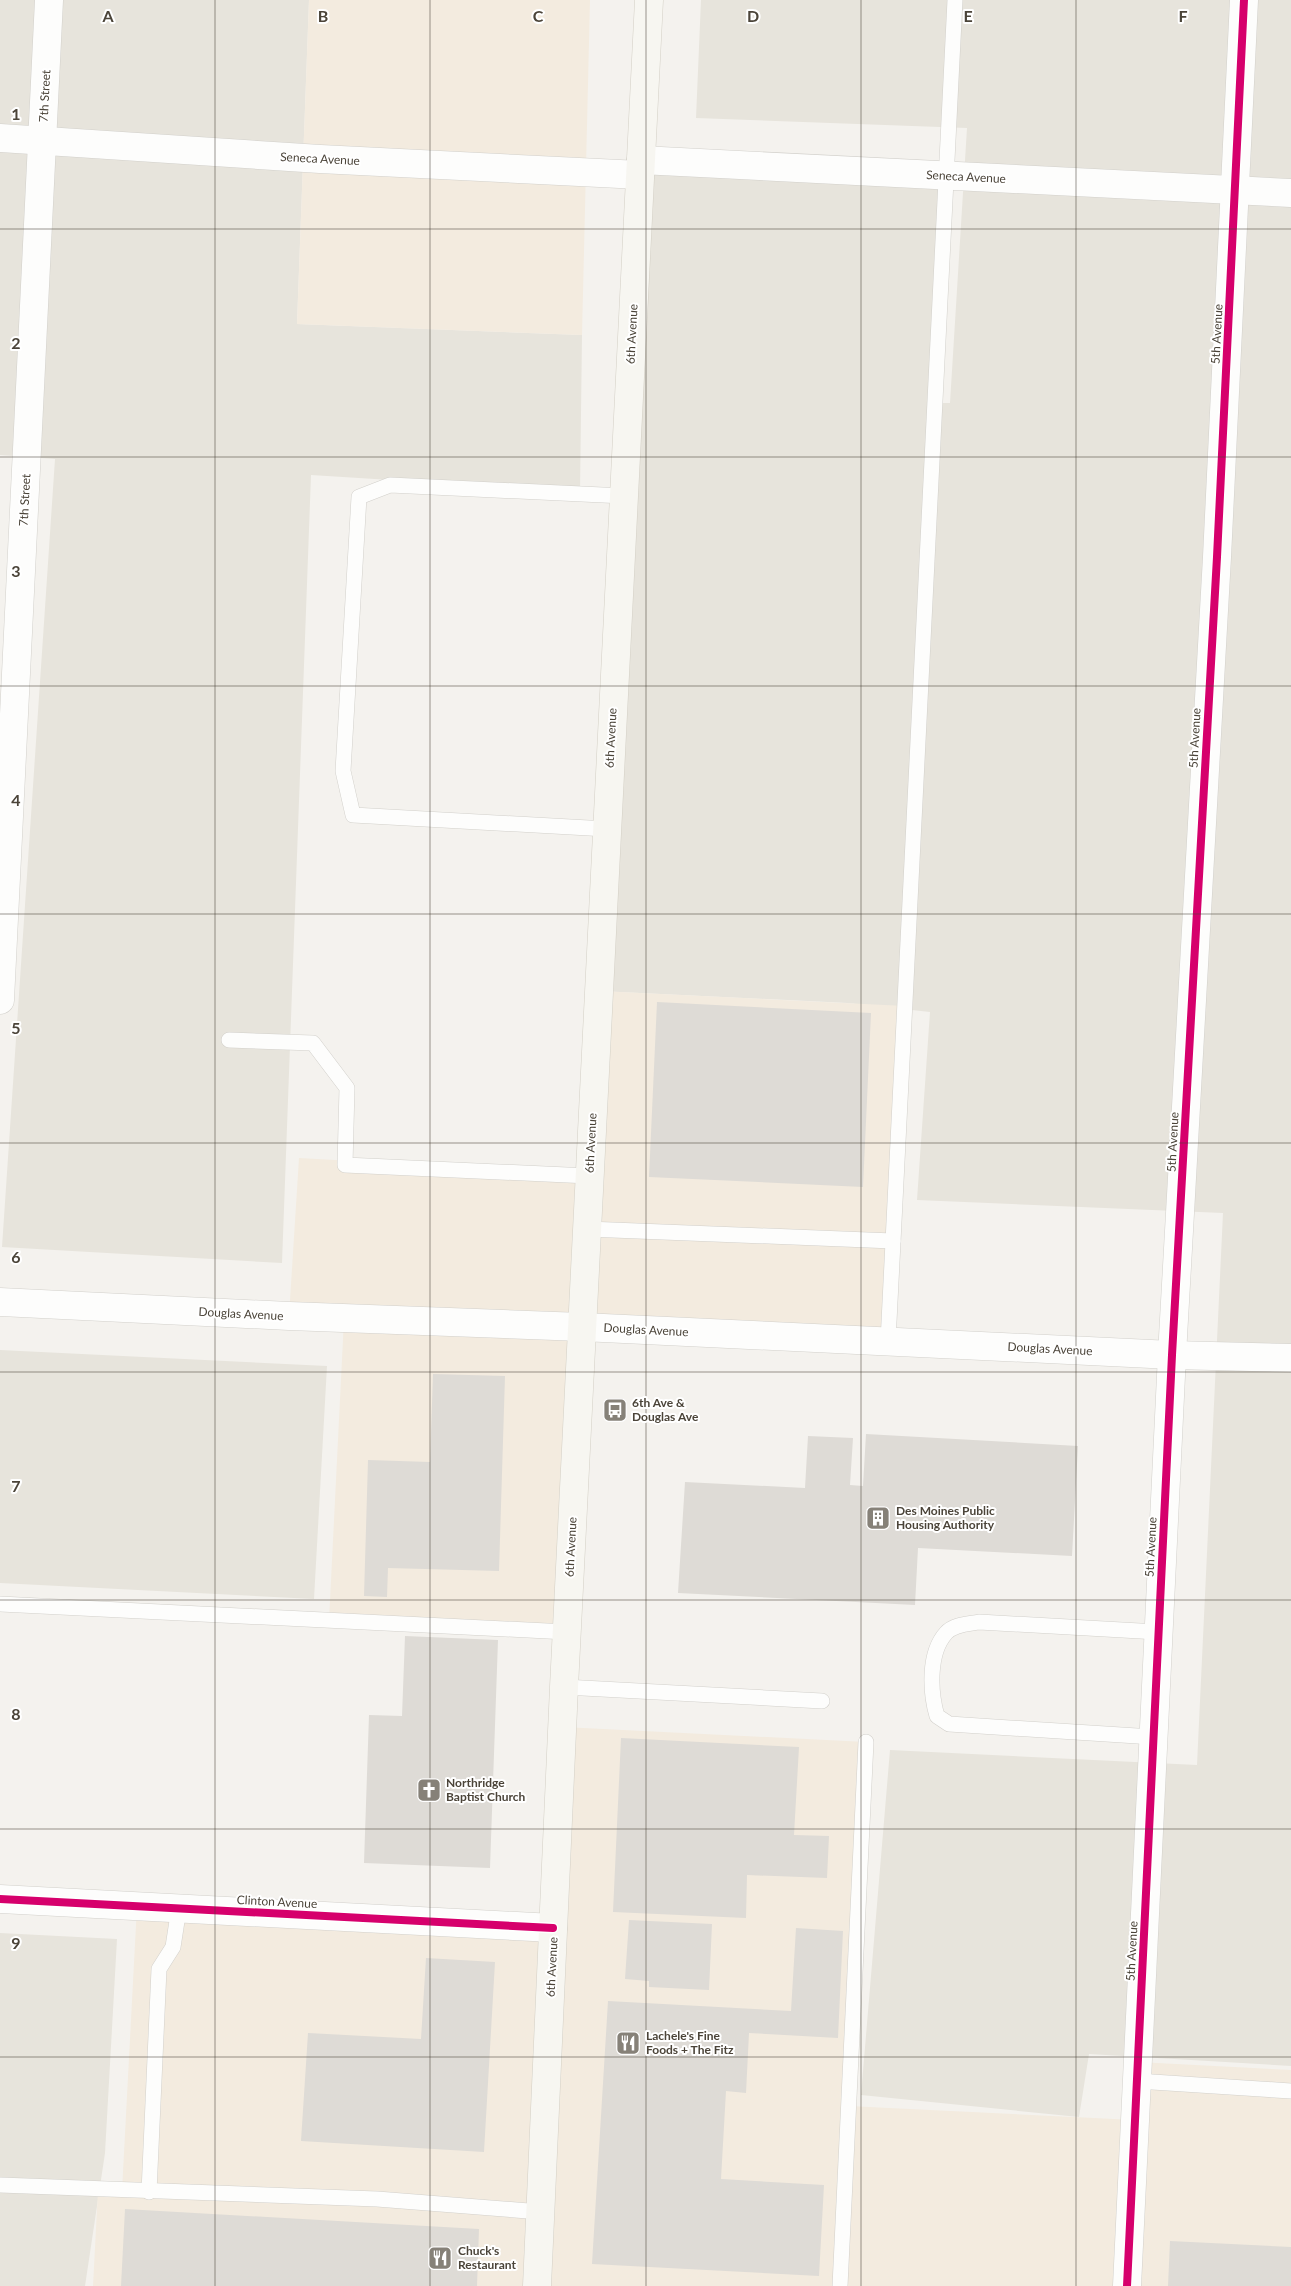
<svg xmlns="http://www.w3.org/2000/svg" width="1291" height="2286" font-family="Lato,sans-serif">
  <rect width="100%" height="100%" fill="#f4f2ee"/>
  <g fill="#e7e4dc">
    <path d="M0,0H309L297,324L582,335L580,492L311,475L282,1263L2,1247L55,459L0,455Z"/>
    <path d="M701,0H1291V2066L1089,2054L1079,2117L861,2095L890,1750L1197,1765L1223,1213L917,1200L930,1012L848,1003L599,991L641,160L947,176L936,403H950L967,128L696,118Z"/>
    <path d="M0,1350L327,1366L314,1599L0,1583Z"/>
    <path d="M0,1933L117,1939L105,2153L85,2286H0Z"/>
  </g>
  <g fill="#f3ebdf">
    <path d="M309,0H590L582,335L297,324Z"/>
    <path d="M599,991L905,1006L888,1342L582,1327L567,1632L329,1621L344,1319L289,1316L299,1158L589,1174Z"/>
    <path d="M563,1727L866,1742L848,2106L1135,2120L1138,2062L1291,2070V2286H93L98,2190L122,2191L137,1906L553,1928Z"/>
  </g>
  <g fill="#dedbd6">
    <path d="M657,1002L871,1013L863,1187L649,1177Z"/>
    <path d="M433,1374L505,1376L499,1571L388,1568L387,1597L364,1596L368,1460L430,1462Z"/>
    <path d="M866,1434L1078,1446L1072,1556L918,1548L915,1605L678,1593L685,1482L805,1488L808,1436L853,1438L850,1485L863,1486Z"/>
    <path d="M405,1636L498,1640L490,1868L364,1863L369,1715L402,1716Z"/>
    <path d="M621,1738L799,1747L794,1835L829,1836L827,1878L747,1875L746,1918L613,1912Z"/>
    <path d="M629,1920L712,1924L709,1990L649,1987V1981L625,1979Z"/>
    <path d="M796,1928L843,1931L838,2038L749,2033L746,2093L726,2091L721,2179L824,2185L819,2276L592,2264L608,2001L791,2011Z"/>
    <path d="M426,1958L495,1962L484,2152L301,2141L308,2033L421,2039Z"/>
    <path d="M125,2209L479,2229L477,2286H121Z"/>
    <path d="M1170,2241L1291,2247V2286H1168Z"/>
  </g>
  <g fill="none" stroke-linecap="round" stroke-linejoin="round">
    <g stroke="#d2d0cb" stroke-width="16">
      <g id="service">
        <path d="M607,829L353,815L343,771L359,497L390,485L624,496"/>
        <path d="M229,1040L313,1043L347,1088L345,1165L589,1176"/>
        <path d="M587,1229L893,1241"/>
        <path d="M888,1342L955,0"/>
        <path d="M0,1604L567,1632"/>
        <path d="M564,1687L822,1701"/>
        <path d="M1153,1737L949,1724L937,1716C930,1692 928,1653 946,1633C954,1624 969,1624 979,1622L1158,1632"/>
        <path d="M1137,2081L1291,2091"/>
        <path d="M0,2185L377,2199L541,2212"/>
        <path d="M149,2192L159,1969L173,1947L179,1908"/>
        <path d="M840,2286L866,1742"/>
      </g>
    </g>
    <g stroke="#d2d0cb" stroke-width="29">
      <g id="minor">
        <path d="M0,138L320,159L640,175"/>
        <path d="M641,160L1291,193"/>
        <path d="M0,1000L49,0"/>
        <path d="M0,1302L289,1316L582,1327L1172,1355L1291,1358"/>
        <path d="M0,1899L553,1928"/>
        <path d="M1127,2286L1172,1355L1217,557L1244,0"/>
      </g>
    </g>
    <g stroke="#d3cfc5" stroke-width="29">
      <path id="secondary" d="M537,2286L564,1687L649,0"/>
    </g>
    <use href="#service" stroke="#fdfdfc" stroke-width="15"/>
    <use href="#minor" stroke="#fdfdfc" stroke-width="28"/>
    <use href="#secondary" stroke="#f7f6f1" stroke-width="28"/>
    <g stroke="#fff" stroke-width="11">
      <g id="cycleway">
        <path d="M0,1899L553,1928"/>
        <path d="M1127,2286L1172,1355L1217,557L1244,0"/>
      </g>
    </g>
    <use href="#cycleway" stroke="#d6006c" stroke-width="8"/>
  </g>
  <path fill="none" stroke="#4b4439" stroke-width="1" stroke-opacity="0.55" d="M215,0V2286M430,0V2286M646,0V2286M861,0V2286M1076,0V2286M0,229H1291M0,457H1291M0,686H1291M0,914H1291M0,1143H1291M0,1372H1291M0,1600H1291M0,1829H1291M0,2057H1291"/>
  <defs>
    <g id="bus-square" transform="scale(1.25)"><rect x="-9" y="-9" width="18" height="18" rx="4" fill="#868178" stroke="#fff"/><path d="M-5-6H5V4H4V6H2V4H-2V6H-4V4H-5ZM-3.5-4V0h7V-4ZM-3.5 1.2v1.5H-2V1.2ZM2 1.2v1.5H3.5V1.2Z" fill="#fff"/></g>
    <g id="building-square" transform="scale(1.25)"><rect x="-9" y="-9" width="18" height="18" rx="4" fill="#868178" stroke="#fff"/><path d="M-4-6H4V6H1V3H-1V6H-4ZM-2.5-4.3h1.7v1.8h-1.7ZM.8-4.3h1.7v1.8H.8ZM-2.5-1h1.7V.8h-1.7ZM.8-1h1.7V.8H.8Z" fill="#fff"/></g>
    <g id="church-square" transform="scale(1.25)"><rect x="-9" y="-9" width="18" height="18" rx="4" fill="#868178" stroke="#fff"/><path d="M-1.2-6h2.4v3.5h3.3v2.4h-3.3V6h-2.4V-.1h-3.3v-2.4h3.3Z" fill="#fff"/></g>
    <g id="restaurant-square" transform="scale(1.25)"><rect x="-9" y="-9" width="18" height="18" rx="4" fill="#868178" stroke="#fff"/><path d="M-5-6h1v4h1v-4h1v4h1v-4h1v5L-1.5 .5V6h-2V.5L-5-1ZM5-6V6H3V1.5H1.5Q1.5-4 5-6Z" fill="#fff"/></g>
  </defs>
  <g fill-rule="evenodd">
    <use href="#bus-square" x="615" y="1410"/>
    <use href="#building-square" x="878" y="1518"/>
    <use href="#church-square" x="429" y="1790"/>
    <use href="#restaurant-square" x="628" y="2043"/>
    <use href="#restaurant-square" x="440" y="2258"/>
  </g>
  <g text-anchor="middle" stroke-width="4" stroke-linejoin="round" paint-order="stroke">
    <g font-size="12" fill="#4b4439" stroke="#fff">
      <text transform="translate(45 96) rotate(-87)" y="4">7th Street</text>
      <text transform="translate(320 159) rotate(3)" y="4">Seneca Avenue</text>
      <text transform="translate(966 177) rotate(3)" y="4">Seneca Avenue</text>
      <text transform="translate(632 334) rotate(-87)" y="4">6th Avenue</text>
      <text transform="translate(1217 334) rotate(-87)" y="4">5th Avenue</text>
      <text transform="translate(25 500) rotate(-87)" y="4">7th Street</text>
      <text transform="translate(611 738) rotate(-87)" y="4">6th Avenue</text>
      <text transform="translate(1195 738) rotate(-87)" y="4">5th Avenue</text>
      <text transform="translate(1173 1142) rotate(-87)" y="4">5th Avenue</text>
      <text transform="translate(591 1143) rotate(-87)" y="4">6th Avenue</text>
      <text transform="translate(241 1314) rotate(3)" y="4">Douglas Avenue</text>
      <text transform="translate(646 1330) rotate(3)" y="4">Douglas Avenue</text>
      <text transform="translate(1050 1349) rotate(3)" y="4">Douglas Avenue</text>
      <text transform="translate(571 1547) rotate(-87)" y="4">6th Avenue</text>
      <text transform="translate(1151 1547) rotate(-87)" y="4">5th Avenue</text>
      <text transform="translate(277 1902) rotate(3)" y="4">Clinton Avenue</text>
      <text transform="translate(1132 1951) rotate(-87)" y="4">5th Avenue</text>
      <text transform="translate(552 1967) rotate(-87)" y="4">6th Avenue</text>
    </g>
    <g font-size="12" font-weight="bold" fill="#4b4439" stroke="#fff" text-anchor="start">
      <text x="632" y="1407">6th Ave &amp;<tspan x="632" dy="14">Douglas Ave</tspan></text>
      <text x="896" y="1515">Des Moines Public<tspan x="896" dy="14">Housing Authority</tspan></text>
      <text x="446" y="1787">Northridge<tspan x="446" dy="14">Baptist Church</tspan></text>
      <text x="646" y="2040">Lachele's Fine<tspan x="646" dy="14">Foods + The Fitz</tspan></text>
      <text x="458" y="2255">Chuck's<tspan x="458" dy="14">Restaurant</tspan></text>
    </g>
  </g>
  <g font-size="16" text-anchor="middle" font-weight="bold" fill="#4b4439" stroke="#fff" stroke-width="4" stroke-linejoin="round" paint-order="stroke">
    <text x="108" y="22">A</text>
    <text x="323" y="22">B</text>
    <text x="538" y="22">C</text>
    <text x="753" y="22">D</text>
    <text x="968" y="22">E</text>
    <text x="1183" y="22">F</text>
    <text x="16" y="120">1</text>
    <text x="16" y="349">2</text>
    <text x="16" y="577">3</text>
    <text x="16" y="806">4</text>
    <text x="16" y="1034">5</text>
    <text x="16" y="1263">6</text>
    <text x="16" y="1492">7</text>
    <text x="16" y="1720">8</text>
    <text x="16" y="1949">9</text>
  </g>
</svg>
